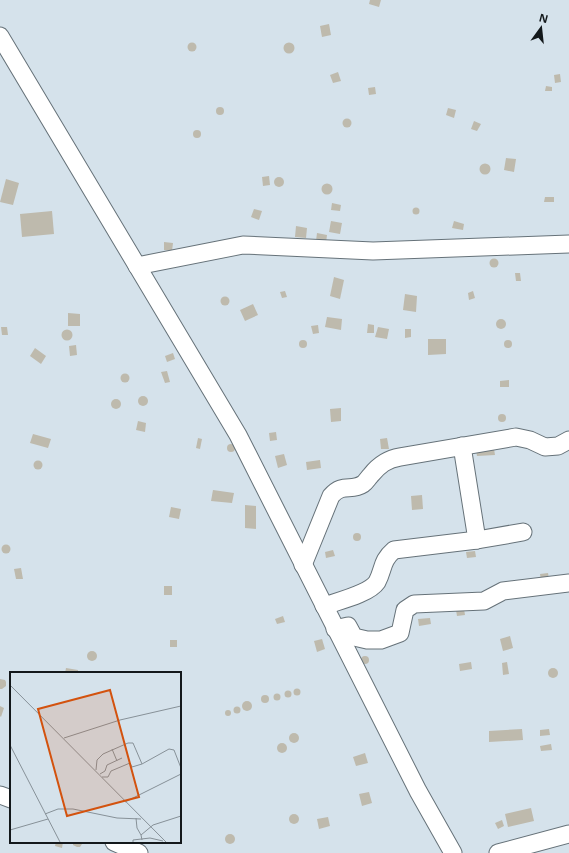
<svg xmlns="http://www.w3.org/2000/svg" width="569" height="853" font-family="'Open Sans',sans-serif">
  <rect width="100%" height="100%" fill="#d5e2eb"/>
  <g fill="#bebaad">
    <path d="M370,0H381L379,7L369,4Z"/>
    <path d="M329,24L331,35L322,37L320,26Z"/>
    <circle cx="192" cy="47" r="4.5"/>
    <circle cx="289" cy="48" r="5.5"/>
    <path d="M338,72L341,81L333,83L330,75Z"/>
    <path d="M560,74L561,82L555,83L554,75Z"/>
    <path d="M546,86L552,87V91H545Z"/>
    <path d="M375,87L376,94L369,95L368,88Z"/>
    <circle cx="220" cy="111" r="4"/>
    <path d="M448,108L456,110L454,118L446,115Z"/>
    <circle cx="347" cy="123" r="4.5"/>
    <path d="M474,121L481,124L477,131L471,129Z"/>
    <circle cx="197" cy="134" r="4"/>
    <path d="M506,158L516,159L514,172L504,170Z"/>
    <circle cx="485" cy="169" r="5.5"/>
    <path d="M269,176L270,185L263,186L262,177Z"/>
    <circle cx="279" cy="182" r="5"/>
    <path d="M6,179L19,183L13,205L0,202Z"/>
    <circle cx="327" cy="189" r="5.5"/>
    <path d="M545,197H554V202H544Z"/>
    <path d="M332,203L341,205L340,211L331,210Z"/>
    <circle cx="416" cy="211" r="3.5"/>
    <path d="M254,209L262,211L259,220L251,217Z"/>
    <path d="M52,211L54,234L22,237L20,214Z"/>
    <path d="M331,221L342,223L340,234L329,232Z"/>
    <path d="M454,221L464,224L463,230L452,228Z"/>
    <path d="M296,226L307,228L306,238L295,237Z"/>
    <path d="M317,233L327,235L326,243L316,241Z"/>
    <path d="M164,242L173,243L172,251L164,250Z"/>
    <circle cx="494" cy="263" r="4.5"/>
    <path d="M515,273H520L521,281H516Z"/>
    <path d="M334,277L344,280L340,299L330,296Z"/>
    <path d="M285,291L287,297L282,298L280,292Z"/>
    <path d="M473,291L475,298L469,300L468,293Z"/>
    <path d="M405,294L417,296L416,312L403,310Z"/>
    <circle cx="225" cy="301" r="4.5"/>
    <path d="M253,304L258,315L245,321L240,310Z"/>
    <path d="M68,313L80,314V326H68Z"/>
    <path d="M327,317L342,319L341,330L325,327Z"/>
    <circle cx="501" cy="324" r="5"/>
    <path d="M368,324L374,325V333H367Z"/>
    <path d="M318,325L319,333L313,334L311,326Z"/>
    <path d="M1,327H7L8,335H2Z"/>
    <path d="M378,327L389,329L387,339L375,337Z"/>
    <path d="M405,329H411V337L405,338Z"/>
    <circle cx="67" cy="335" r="5.5"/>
    <path d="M428,339H446V354L428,355Z"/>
    <circle cx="303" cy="344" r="4"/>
    <circle cx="508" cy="344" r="4"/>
    <path d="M76,345L77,355L70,356L69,346Z"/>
    <path d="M35,348L46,356L41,364L30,356Z"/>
    <path d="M173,353L175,359L167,362L165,356Z"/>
    <path d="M167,371L170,382L165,383L161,372Z"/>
    <circle cx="125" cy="378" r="4.5"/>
    <path d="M509,380V387H500V381Z"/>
    <circle cx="143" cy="401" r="5"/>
    <circle cx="116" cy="404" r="5"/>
    <path d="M341,408V421L331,422L330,409Z"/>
    <circle cx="502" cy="418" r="4"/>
    <path d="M138,421L146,423L145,432L136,430Z"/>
    <path d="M276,432L277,440L270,441L269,433Z"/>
    <path d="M33,434L51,439L48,448L30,443Z"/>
    <path d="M198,438L202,439L200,449L196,448Z"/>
    <path d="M387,438L389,449H381L380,439Z"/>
    <circle cx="231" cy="448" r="4"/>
    <path d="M494,449L495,455L477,456L476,450Z"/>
    <path d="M284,454L287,465L278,468L275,456Z"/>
    <path d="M320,460L321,468L307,470L306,462Z"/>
    <circle cx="38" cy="465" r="4.5"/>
    <path d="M213,490L234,493L232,503L211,501Z"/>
    <path d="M422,495L423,509L412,510L411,496Z"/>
    <path d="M245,505L256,506V529L245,528Z"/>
    <path d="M171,507L181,509L179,519L169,517Z"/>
    <circle cx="357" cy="537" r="4"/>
    <circle cx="6" cy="549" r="4.5"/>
    <path d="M333,550L335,556L326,558L325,552Z"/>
    <path d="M475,551L476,557L467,558L466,552Z"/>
    <path d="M21,568L23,579H16L14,569Z"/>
    <path d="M548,573L549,579L541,580L540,574Z"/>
    <rect x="164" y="586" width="8" height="9"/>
    <path d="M464,609L465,615L457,616L456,610Z"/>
    <path d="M283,616L285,622L277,624L275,619Z"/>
    <path d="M430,618L431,624L419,626L418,619Z"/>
    <path d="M510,636L513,648L503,651L500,639Z"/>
    <path d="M322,639L325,649L317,652L314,641Z"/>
    <rect x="170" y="640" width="7" height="7"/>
    <circle cx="92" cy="656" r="5"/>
    <circle cx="365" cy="660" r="4"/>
    <path d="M471,662L472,669L460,671L459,664Z"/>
    <path d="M507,662L509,674L503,675L502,663Z"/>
    <path d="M66,668L78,670V673H65Z"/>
    <circle cx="553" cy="673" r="5"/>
    <path d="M0,679L5,680L6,682V686L2,689H0Z"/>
    <circle cx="297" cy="692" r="3.5"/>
    <circle cx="288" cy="694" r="3.5"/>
    <circle cx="277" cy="697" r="3.5"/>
    <circle cx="265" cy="699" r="4"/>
    <circle cx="247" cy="706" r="5"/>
    <path d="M0,706L4,708L1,717L0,716Z"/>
    <circle cx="237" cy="710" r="3.5"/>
    <circle cx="228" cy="713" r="3"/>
    <path d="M522,729L523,740L489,742V731Z"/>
    <path d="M549,729L550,735L540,736V730Z"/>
    <circle cx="294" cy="738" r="5"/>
    <circle cx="282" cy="748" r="5"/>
    <path d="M551,744L552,750L541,751L540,746Z"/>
    <path d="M365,753L368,763L356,766L353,757Z"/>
    <path d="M369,792L372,803L362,806L359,794Z"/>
    <path d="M531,808L534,821L508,827L505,814Z"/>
    <circle cx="294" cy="819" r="5"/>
    <path d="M328,817L330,826L319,829L317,819Z"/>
    <path d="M502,820L504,826L498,829L495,823Z"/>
    <circle cx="230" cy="839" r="5"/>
    <path d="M56,842H63L62,848L55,846Z"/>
    <path d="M73,842H82V844L80,847H77L73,845Z"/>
  </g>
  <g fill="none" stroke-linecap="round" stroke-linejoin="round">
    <g stroke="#667279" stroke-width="19">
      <g id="street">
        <path d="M0,36L238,435L418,791L453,853"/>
        <path d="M137,266L243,245L373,251L569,244"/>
        <path d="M462,446L477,540"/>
        <path d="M303,565L331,496C343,482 351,492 363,484C366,482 368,478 371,475C379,465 387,459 400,457L516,437L530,440L545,447L558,446L569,440"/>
        <path d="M324,606C338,601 369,594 377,582C384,569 381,561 394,550L477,540L523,532"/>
        <path d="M335,629L348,626L354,637L367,640H381L400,633L405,610L414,604L484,601L503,591L569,583"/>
        <path d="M0,795L11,799"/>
        <path d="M114,842L139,853"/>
        <path d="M498,853L569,834"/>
      </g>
    </g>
    <use href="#street" stroke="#fff" stroke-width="17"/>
  </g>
  <g transform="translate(10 672)">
    <rect width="171" height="171" fill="#d5e2eb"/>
    <path fill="none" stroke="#879198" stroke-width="1" d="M0,13L156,170M54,66L110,48L171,34M0,73L50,170M102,77L107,89M86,98L87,88L93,82L118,71H123L132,92M90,102L95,99L97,93L112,86M92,105H98L101,99L120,91L122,95L132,92L159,77L164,78L171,96M115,130L171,102M35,142L48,137H63L107,146L131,147M126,146L127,156L131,163M0,158L38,147M132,168L131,163L143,153L171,144M123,170V168L140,166L153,169"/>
    <path fill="#d3520e" fill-opacity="0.15" stroke="#d3520e" stroke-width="2" d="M100,18L129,125L57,144L28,37Z"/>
    <rect width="171" height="171" fill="none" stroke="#13181b" stroke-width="2"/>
  </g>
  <g transform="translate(541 28) rotate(15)" stroke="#d5e2eb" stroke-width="3" paint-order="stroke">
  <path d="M0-3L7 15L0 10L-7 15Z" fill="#13181b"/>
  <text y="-6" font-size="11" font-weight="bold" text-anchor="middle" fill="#13181b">N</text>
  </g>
</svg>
